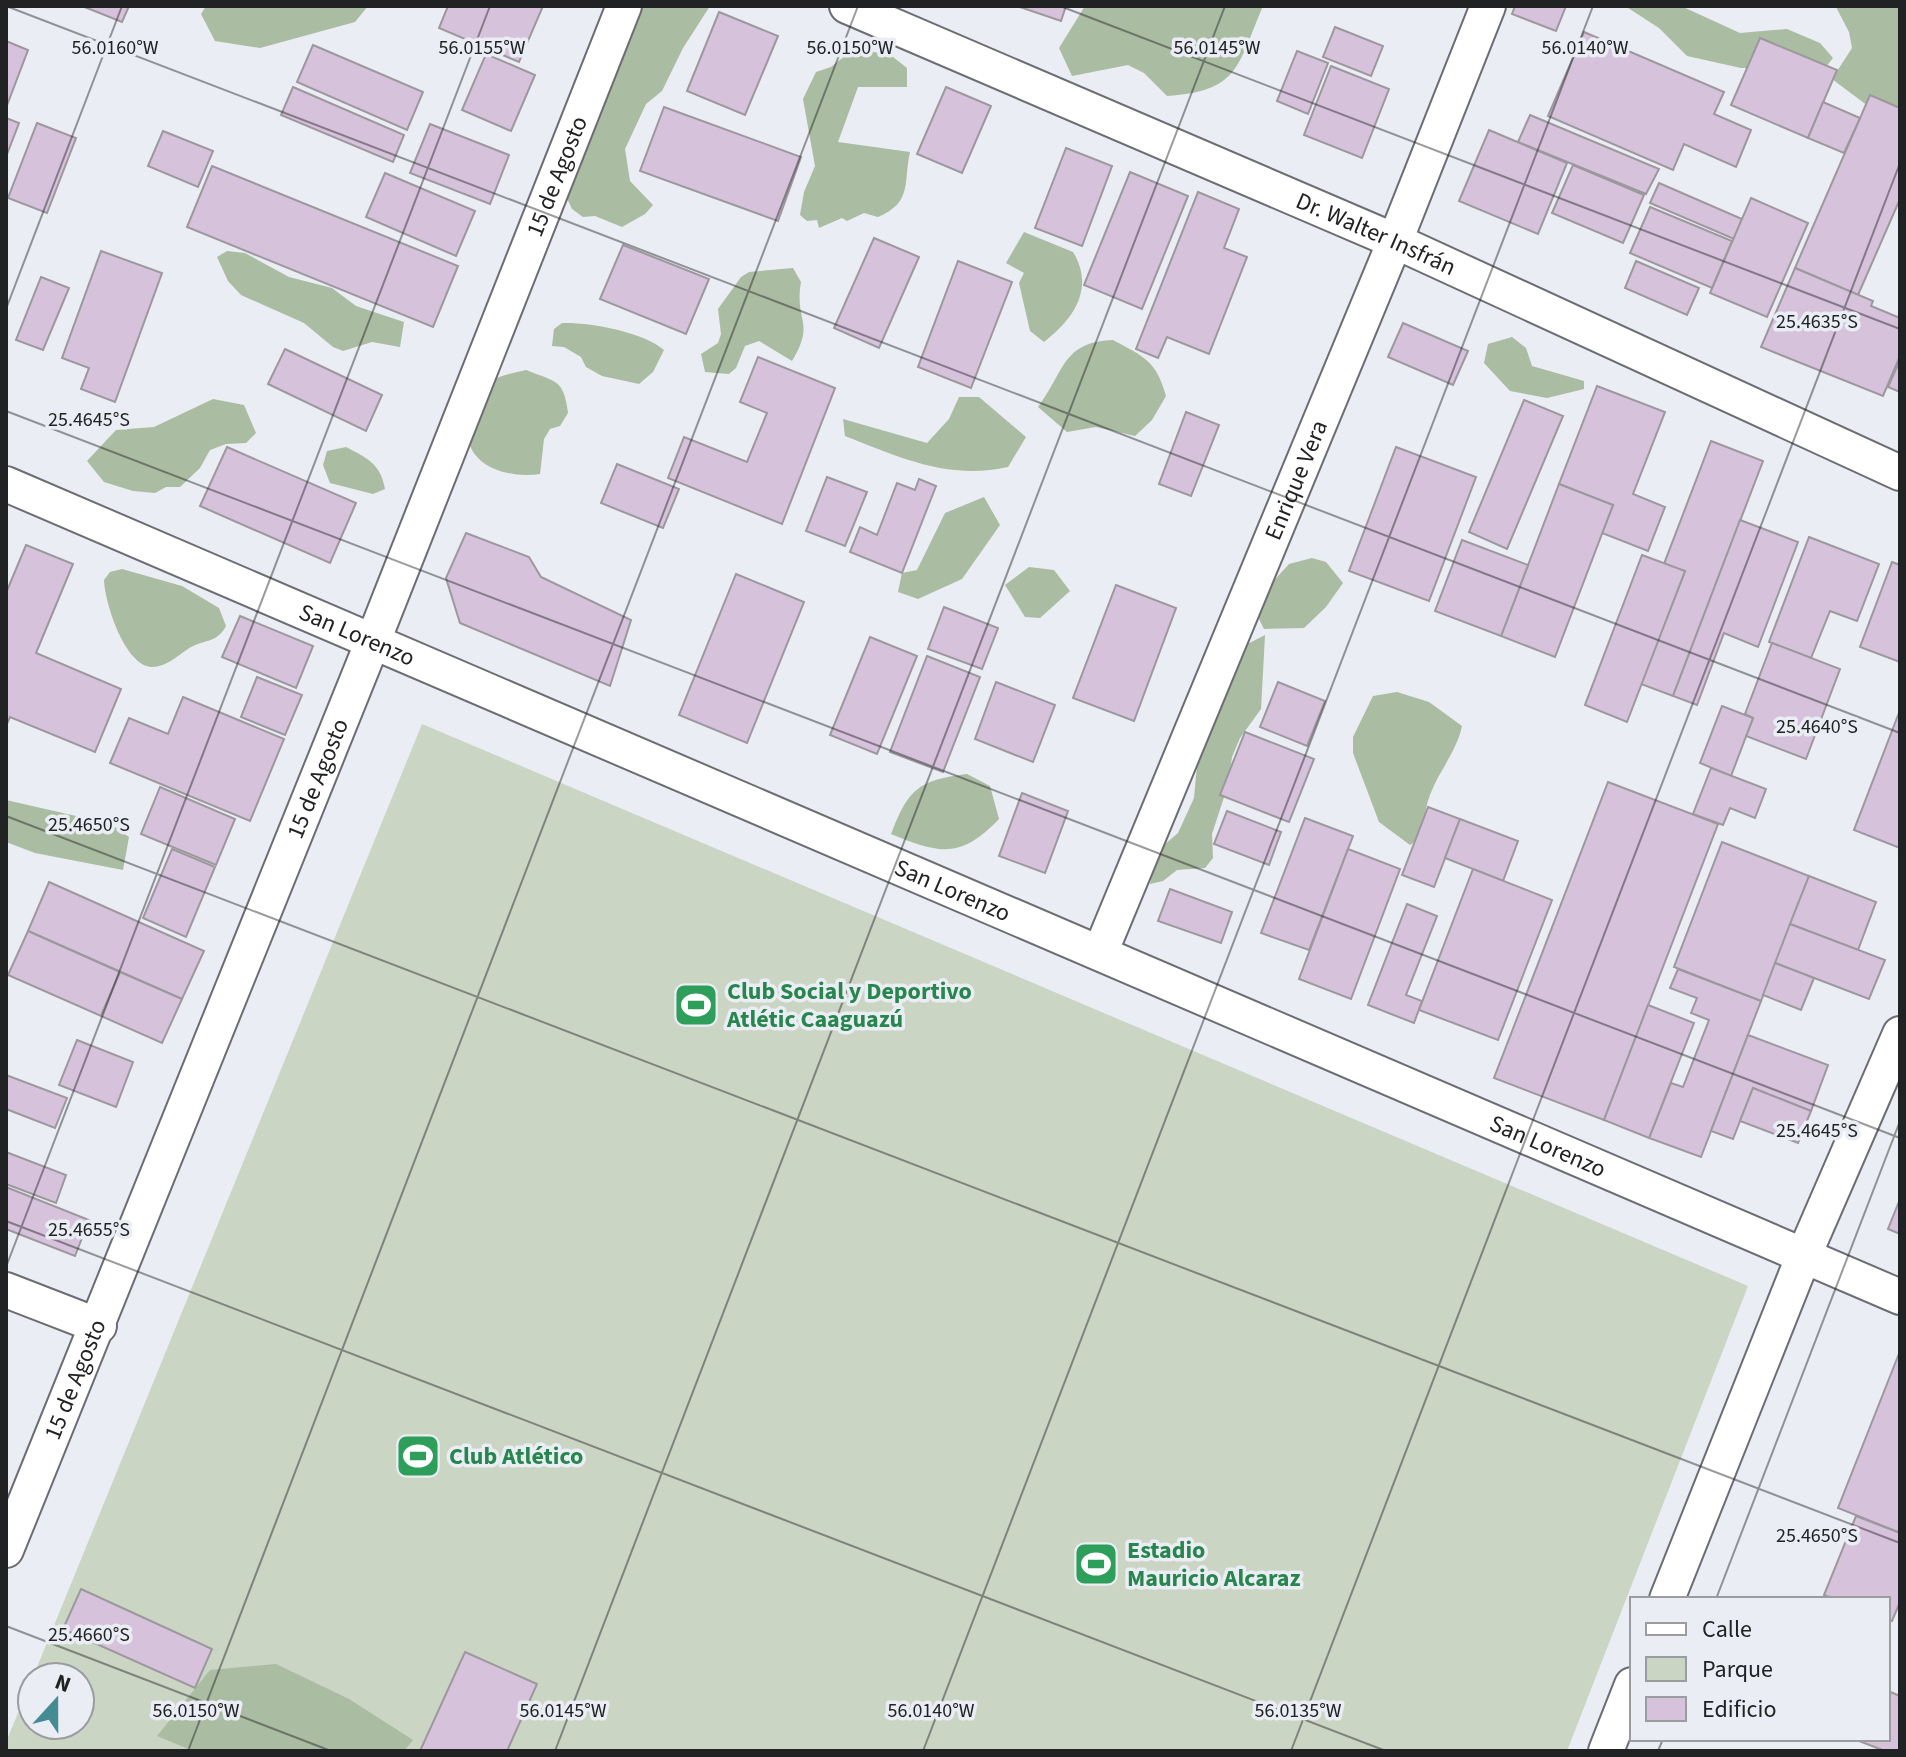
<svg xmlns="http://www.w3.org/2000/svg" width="1906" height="1757" font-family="'Source Sans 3',sans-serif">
  <rect width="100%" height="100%" fill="#eaedf3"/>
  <path fill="#cad5c4" d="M422,724L1748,1286L1567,1751H6V1742L32,1679V1725H80V1677H33Z"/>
  <g fill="#aabca1">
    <path d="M206,6H368L355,22L260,48L215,41L201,14Z"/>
    <path d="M639,6H710L683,48L662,91L646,104L625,149L630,181L653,205L645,214L622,227L595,216L583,217L572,209L566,196L580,146L594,132L599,104Z"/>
    <path d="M1085,6H1263C1237,66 1240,91 1167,96L1144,73L1128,65L1072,76L1059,48Z"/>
    <path d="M1625,6H1681L1740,33L1787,29L1820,43L1833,58L1825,68H1741L1687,56L1659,28Z"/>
    <path d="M1900,6V120L1880,115L1832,79L1852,48L1849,32L1836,7Z"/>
    <path d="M856,47L893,57L907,68V87H858L838,142L910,152C903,183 913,202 878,217L864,213L847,221L842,218L819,228L817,220L807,221L800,215L804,192L815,166L803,99L816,72L831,67Z"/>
    <path d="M1024,232L1073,252C1095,288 1074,319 1044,342L1030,331L1019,283L1024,273L1006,263Z"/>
    <path d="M227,251L245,253L289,277L332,288L356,306L404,322L400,347L372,342L343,351L333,347L304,323L241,295L228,281L217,257Z"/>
    <path d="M793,268L801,282C794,322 816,321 792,361L759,341L745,346L736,368L729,374L705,372L701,354L718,343L721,334L718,309L741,277L749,272Z"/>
    <path d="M562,323C589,322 644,332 664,350L653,372L639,384L602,376L586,367L581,357L564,347L552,346L554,329Z"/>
    <path d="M1512,337L1526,348L1532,366L1584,381V389L1547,398L1510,391L1484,363L1488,344Z"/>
    <path d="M1113,340C1144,357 1156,360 1166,396L1152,420L1135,436L1096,427L1067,432L1038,407C1065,371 1062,342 1113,340Z"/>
    <path d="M526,370C556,382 564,379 568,413L560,426L550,429L544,439L540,474C497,480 451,457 474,409C477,403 480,391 485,386C494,376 513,373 526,370Z"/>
    <path d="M959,397H979L1026,437L1008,467C948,480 901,458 845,436L843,419L927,443L949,419Z"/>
    <path d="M213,399L244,405L256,433L246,443L226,444L210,450L200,468L180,487H166L155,493L133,491L104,482L87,461L116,430L154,427Z"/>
    <path d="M346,447C367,458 381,464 385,489L373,494L330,483L323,465L327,451Z"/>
    <path d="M984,497L1000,525L962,579L918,599L898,592L902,573L917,570L945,513Z"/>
    <path d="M1312,558L1326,562L1343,583L1326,607L1304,628L1264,629L1252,605L1289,564Z"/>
    <path d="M1029,567L1054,570L1070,591L1040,618L1025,617L1005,585Z"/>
    <path d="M122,569L182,586L219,608L226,626C217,643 206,639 191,647C178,655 167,667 152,667C125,666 105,604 104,580L110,572Z"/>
    <path d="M1265,635L1261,709L1240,738L1232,757L1228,785L1212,834L1213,858L1205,868L1177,870L1163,881L1150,884L1157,851L1178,833L1194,798L1200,733L1230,653Z"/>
    <path d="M1397,692L1429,702L1462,726C1456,754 1436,774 1428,801C1423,815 1426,836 1410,845L1379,822L1353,753V737L1373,696Z"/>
    <path d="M967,774L990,786L999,819C961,859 939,854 891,834C908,789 919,780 967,774Z"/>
    <path d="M6,800L111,824L129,837L123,870L35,853L6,842Z"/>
    <path d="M276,1664L349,1699L413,1740L404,1751H193L157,1736L210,1670Z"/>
  </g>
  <g fill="#d7c2dc" stroke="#9c989d" stroke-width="2">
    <path d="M82,6H129L122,22Z"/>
    <path d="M448,6H543L519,62L439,28Z"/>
    <path d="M1017,6H1066L1061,21Z"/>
    <path d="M1515,6H1566L1556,31L1512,14Z"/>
    <path d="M719,12L778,36L745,115L687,91Z"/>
    <path d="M1335,27L1383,46L1371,76L1323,57Z"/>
    <path d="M1584,32L1724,92L1714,114L1751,130L1736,167L1684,144L1673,170L1548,116Z"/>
    <path d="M1760,38L1837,70L1808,138L1731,105Z"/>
    <path d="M6,41L28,50L6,108Z"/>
    <path d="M313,45L423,92L407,130L297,82Z"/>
    <path d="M1297,51L1328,63L1308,114L1277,101Z"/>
    <path d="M486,54L535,75L511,131L462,110Z"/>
    <path d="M1331,66L1389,89L1362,158L1304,135Z"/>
    <path d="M293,87L404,135L393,162L281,115Z"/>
    <path d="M946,87L991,106L962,173L917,154Z"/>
    <path d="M1870,95L1900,108V199L1858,295L1795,268Z"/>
    <path d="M1823,102L1860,118L1844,153L1808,138Z"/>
    <path d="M664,107L801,157L778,221L640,171Z"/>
    <path d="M1530,115L1659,169L1646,194L1518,142Z"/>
    <path d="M6,118L19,123L6,157Z"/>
    <path d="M37,123L76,138L47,213L8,198Z"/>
    <path d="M430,124L509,155L490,204L410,173Z"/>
    <path d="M1489,130L1567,163L1538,234L1459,201Z"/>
    <path d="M163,131L213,151L198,187L148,166Z"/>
    <path d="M1066,148L1112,166L1082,246L1035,228Z"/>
    <path d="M1573,165L1644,195L1623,243L1552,213Z"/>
    <path d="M212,166L458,266L433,327L187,227Z"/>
    <path d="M1130,172L1188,196L1142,309L1084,285Z"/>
    <path d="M385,173L475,211L456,256L366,217Z"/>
    <path d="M1659,183L1742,219L1734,239L1650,203Z"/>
    <path d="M1198,192L1239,209L1224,248L1247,257L1209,354L1167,337L1158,358L1136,349Z"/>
    <path d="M1751,198L1808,223L1767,317L1710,293Z"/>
    <path d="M1650,207L1732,241L1712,288L1630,253Z"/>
    <path d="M874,238L919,257L879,348L834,328Z"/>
    <path d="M623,245L709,279L686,334L600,299Z"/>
    <path d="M101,251L162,273L115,402L81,389L89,368L62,358Z"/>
    <path d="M958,261L1012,282L971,388L918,367Z"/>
    <path d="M1636,261L1699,288L1687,315L1625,288Z"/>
    <path d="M1795,268L1873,301L1871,306L1900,318V356L1883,396L1761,347Z"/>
    <path d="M41,277L69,288L43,350L16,340Z"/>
    <path d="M1403,323L1468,351L1453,385L1388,357Z"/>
    <path d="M285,349L382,395L366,431L268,384Z"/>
    <path d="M758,357L835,388L782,524L668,478L684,437L747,462L767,413L740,402Z"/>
    <path d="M1900,360V392L1888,387Z"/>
    <path d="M1597,386L1665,412L1633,494L1665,507L1648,551L1602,533L1613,505L1559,484Z"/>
    <path d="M1524,400L1563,416L1507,549L1469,532Z"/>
    <path d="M1186,412L1219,425L1191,496L1159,484Z"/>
    <path d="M1711,441L1763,461L1673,696L1641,684L1685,571L1664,564Z"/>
    <path d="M227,447L356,503L330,563L200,506Z"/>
    <path d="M1396,447L1476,477L1429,601L1349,571Z"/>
    <path d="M617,464L679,489L663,528L601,503Z"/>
    <path d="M827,477L867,492L845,546L806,531Z"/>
    <path d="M919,479L936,486L902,573L850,552L860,527L877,535L897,483L915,490Z"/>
    <path d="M1559,484L1613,505L1555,657L1501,636Z"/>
    <path d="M1740,520L1798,542L1758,647L1724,633L1697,705L1673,696Z"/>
    <path d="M466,533L529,557L541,577L631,620L610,686L460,623L446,578Z"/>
    <path d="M1809,537L1879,564L1857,621L1830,611L1811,658L1769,642Z"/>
    <path d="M1462,540L1528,565L1501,636L1435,611Z"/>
    <path d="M26,545L73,564L36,653L121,689L95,752L10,717L6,726V593Z"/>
    <path d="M1642,555L1685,571L1627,722L1585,705Z"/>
    <path d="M1892,562L1900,565V662L1860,647Z"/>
    <path d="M736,574L804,602L747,743L679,715Z"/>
    <path d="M1116,585L1176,608L1134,721L1073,698Z"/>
    <path d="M944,607L998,628L982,669L928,649Z"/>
    <path d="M240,616L313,646L296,688L222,657Z"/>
    <path d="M870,637L917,656L877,754L830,735Z"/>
    <path d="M1772,643L1840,669L1806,759L1746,736L1753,718L1745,714Z"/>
    <path d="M927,656L980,677L943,772L890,752Z"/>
    <path d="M257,677L302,695L285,735L241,717Z"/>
    <path d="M996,682L1055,705L1033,762L975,739Z"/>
    <path d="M1278,682L1325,701L1307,746L1260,727Z"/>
    <path d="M183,697L284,739L250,821L110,763L129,718L168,734Z"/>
    <path d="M1722,706L1753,718L1731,776L1700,763Z"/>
    <path d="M1900,710V848L1854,830Z"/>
    <path d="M1245,732L1314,759L1289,822L1220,795Z"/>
    <path d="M1711,768L1766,789L1755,818L1730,808L1723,825L1693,814Z"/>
    <path d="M1608,782L1718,824L1604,1120L1494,1078Z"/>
    <path d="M160,787L235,819L216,865L141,834Z"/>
    <path d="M1022,793L1068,811L1045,873L999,856Z"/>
    <path d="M1428,807L1460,819L1434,887L1402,875Z"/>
    <path d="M1227,811L1281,832L1269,865L1214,844Z"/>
    <path d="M1305,818L1353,836L1309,950L1261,933Z"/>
    <path d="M1460,819L1518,841L1503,881L1445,858Z"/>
    <path d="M1722,842L1809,876L1761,1001L1674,967Z"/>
    <path d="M172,849L215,867L186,937L143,918Z"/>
    <path d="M1348,849L1400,869L1351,999L1299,979Z"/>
    <path d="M1473,869L1552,900L1498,1040L1419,1010Z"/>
    <path d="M1809,876L1876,902L1858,950L1790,924Z"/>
    <path d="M49,882L204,951L182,999L28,931Z"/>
    <path d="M1170,889L1232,912L1221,943L1158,921Z"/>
    <path d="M1407,904L1437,916L1406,995L1422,1001L1414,1023L1368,1005Z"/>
    <path d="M1790,924L1885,960L1869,999L1775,963Z"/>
    <path d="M28,931L120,972L101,1016L8,975Z"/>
    <path d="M1775,963L1814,978L1801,1010L1763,995Z"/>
    <path d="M1678,969L1761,1001L1701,1157L1649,1138L1671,1083L1683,1087L1709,1020L1691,1013L1697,998L1670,988Z"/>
    <path d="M120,972L182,999L162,1043L101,1016Z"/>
    <path d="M1648,1005L1694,1023L1649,1138L1604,1120Z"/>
    <path d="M1748,1035L1828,1065L1811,1111L1753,1088L1733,1139L1711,1131Z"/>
    <path d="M77,1040L133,1062L116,1107L59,1085Z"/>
    <path d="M6,1075L67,1098L55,1128L6,1109Z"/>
    <path d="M1753,1088L1811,1111L1798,1143L1740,1121Z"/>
    <path d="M6,1152L66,1175L56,1203L6,1184Z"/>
    <path d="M6,1187L89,1220L75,1256L6,1229Z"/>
    <path d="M1900,1199V1234L1888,1229Z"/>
    <path d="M1900,1351V1527L1898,1532L1838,1508Z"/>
    <path d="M1856,1516L1900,1533V1602L1892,1621L1888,1620V1599H1834L1824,1595Z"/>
    <path d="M81,1589L212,1649L195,1688L63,1629Z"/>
    <path d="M465,1652L537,1684L507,1751H420Z"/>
    <path d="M1888,1691L1900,1696V1751H1885L1854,1739H1888Z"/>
  </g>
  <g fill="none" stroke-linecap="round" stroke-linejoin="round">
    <g stroke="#6b6d72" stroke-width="38">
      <g id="street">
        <path id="s1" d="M847,6L1395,241L1900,473"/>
        <path id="s2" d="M6,484L1900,1297"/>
        <path id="s3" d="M1100,953L1395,241L1488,6"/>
        <path d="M6,1290L99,1326"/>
        <path id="s4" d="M6,1550L373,641L624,6"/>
        <path d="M1667,1599L1804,1255L1900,1034"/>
        <path d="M1606,1751L1632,1685"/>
      </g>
    </g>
    <use href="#street" stroke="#fff" stroke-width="34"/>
  </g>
  <path fill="none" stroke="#212224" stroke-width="2" stroke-opacity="0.45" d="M6,6L1900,733M1060,6L1900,329M6,309L122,6M6,411L1900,1138M6,816L1900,1543M6,1221L1386,1751M6,1267L490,6M1716,1599L1900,1121M6,1626L331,1751M188,1751L858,6M555,1751L1225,6M923,1751L1593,6M1291,1751L1900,163M1658,1751L1663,1739"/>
  <defs>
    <g id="stadium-square" transform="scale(2.3)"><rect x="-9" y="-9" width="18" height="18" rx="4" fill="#2e9e5b" stroke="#eaedf3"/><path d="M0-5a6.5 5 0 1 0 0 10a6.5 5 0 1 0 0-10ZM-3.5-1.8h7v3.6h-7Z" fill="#fff"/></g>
  </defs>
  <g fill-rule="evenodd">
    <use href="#stadium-square" x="696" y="1005"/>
    <use href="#stadium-square" x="418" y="1456"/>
    <use href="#stadium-square" x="1096" y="1564"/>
  </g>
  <g text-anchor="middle" stroke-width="7" stroke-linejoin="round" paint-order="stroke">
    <g font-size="24" fill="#212224" stroke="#eaedf3">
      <text dy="8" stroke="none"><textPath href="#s4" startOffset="1480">15 de Agosto</textPath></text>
      <text dy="8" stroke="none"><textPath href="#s1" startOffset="576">Dr. Walter Insfrán</textPath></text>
      <text dy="8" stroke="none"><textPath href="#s3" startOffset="512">Enrique Vera</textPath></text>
      <text dy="8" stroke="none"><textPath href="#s2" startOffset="382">San Lorenzo</textPath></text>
      <text dy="8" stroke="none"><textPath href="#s4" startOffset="832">15 de Agosto</textPath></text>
      <text dy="8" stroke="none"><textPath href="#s2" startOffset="1030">San Lorenzo</textPath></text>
      <text dy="8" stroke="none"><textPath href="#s2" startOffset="1678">San Lorenzo</textPath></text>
      <text dy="8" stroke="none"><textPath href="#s4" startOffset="184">15 de Agosto</textPath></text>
    </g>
    <g font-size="24" font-weight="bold" fill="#27864d" stroke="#eaedf3" text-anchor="start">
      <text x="727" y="999">Club Social y Deportivo<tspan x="727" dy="28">Atlétic Caaguazú</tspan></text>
      <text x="449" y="1464">Club Atlético</text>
      <text x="1127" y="1558">Estadio<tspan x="1127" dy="28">Mauricio Alcaraz</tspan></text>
    </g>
  </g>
  <g font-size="20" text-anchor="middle" fill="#212224" stroke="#eaedf3" stroke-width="7" stroke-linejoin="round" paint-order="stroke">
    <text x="115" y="54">56.0160°W</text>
    <text x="482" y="54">56.0155°W</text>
    <text x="850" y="54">56.0150°W</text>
    <text x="1217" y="54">56.0145°W</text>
    <text x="1585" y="54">56.0140°W</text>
    <text x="1817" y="328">25.4635°S</text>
    <text x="89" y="426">25.4645°S</text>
    <text x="1817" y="733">25.4640°S</text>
    <text x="89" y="831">25.4650°S</text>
    <text x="1817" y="1137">25.4645°S</text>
    <text x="89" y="1236">25.4655°S</text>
    <text x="1817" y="1542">25.4650°S</text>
    <text x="89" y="1641">25.4660°S</text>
    <text x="196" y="1717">56.0150°W</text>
    <text x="563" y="1717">56.0145°W</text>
    <text x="931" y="1717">56.0140°W</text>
    <text x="1298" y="1717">56.0135°W</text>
  </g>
  <rect width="1906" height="1757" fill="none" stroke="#212224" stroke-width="16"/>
  <rect x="1630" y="1597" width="260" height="144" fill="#eaedf3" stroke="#9a9ca0" stroke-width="2"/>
  <rect x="1646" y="1623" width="40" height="12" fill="#ffffff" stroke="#9a9ca0" stroke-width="2"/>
  <text x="1702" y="1637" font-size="24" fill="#212224">Calle</text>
  <rect x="1646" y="1657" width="40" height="24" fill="#cad5c4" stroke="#9a9ca0" stroke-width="2"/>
  <text x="1702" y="1677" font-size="24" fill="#212224">Parque</text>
  <rect x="1646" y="1697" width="40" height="24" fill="#d7c2dc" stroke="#9a9ca0" stroke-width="2"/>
  <text x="1702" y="1717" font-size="24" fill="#212224">Edificio</text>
  <g transform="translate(56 1701) rotate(21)"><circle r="38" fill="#eaedf3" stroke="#9a9ca0" stroke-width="2"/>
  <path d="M0-6L14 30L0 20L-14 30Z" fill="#448b93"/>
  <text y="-12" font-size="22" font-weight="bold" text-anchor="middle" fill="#212224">N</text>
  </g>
</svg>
